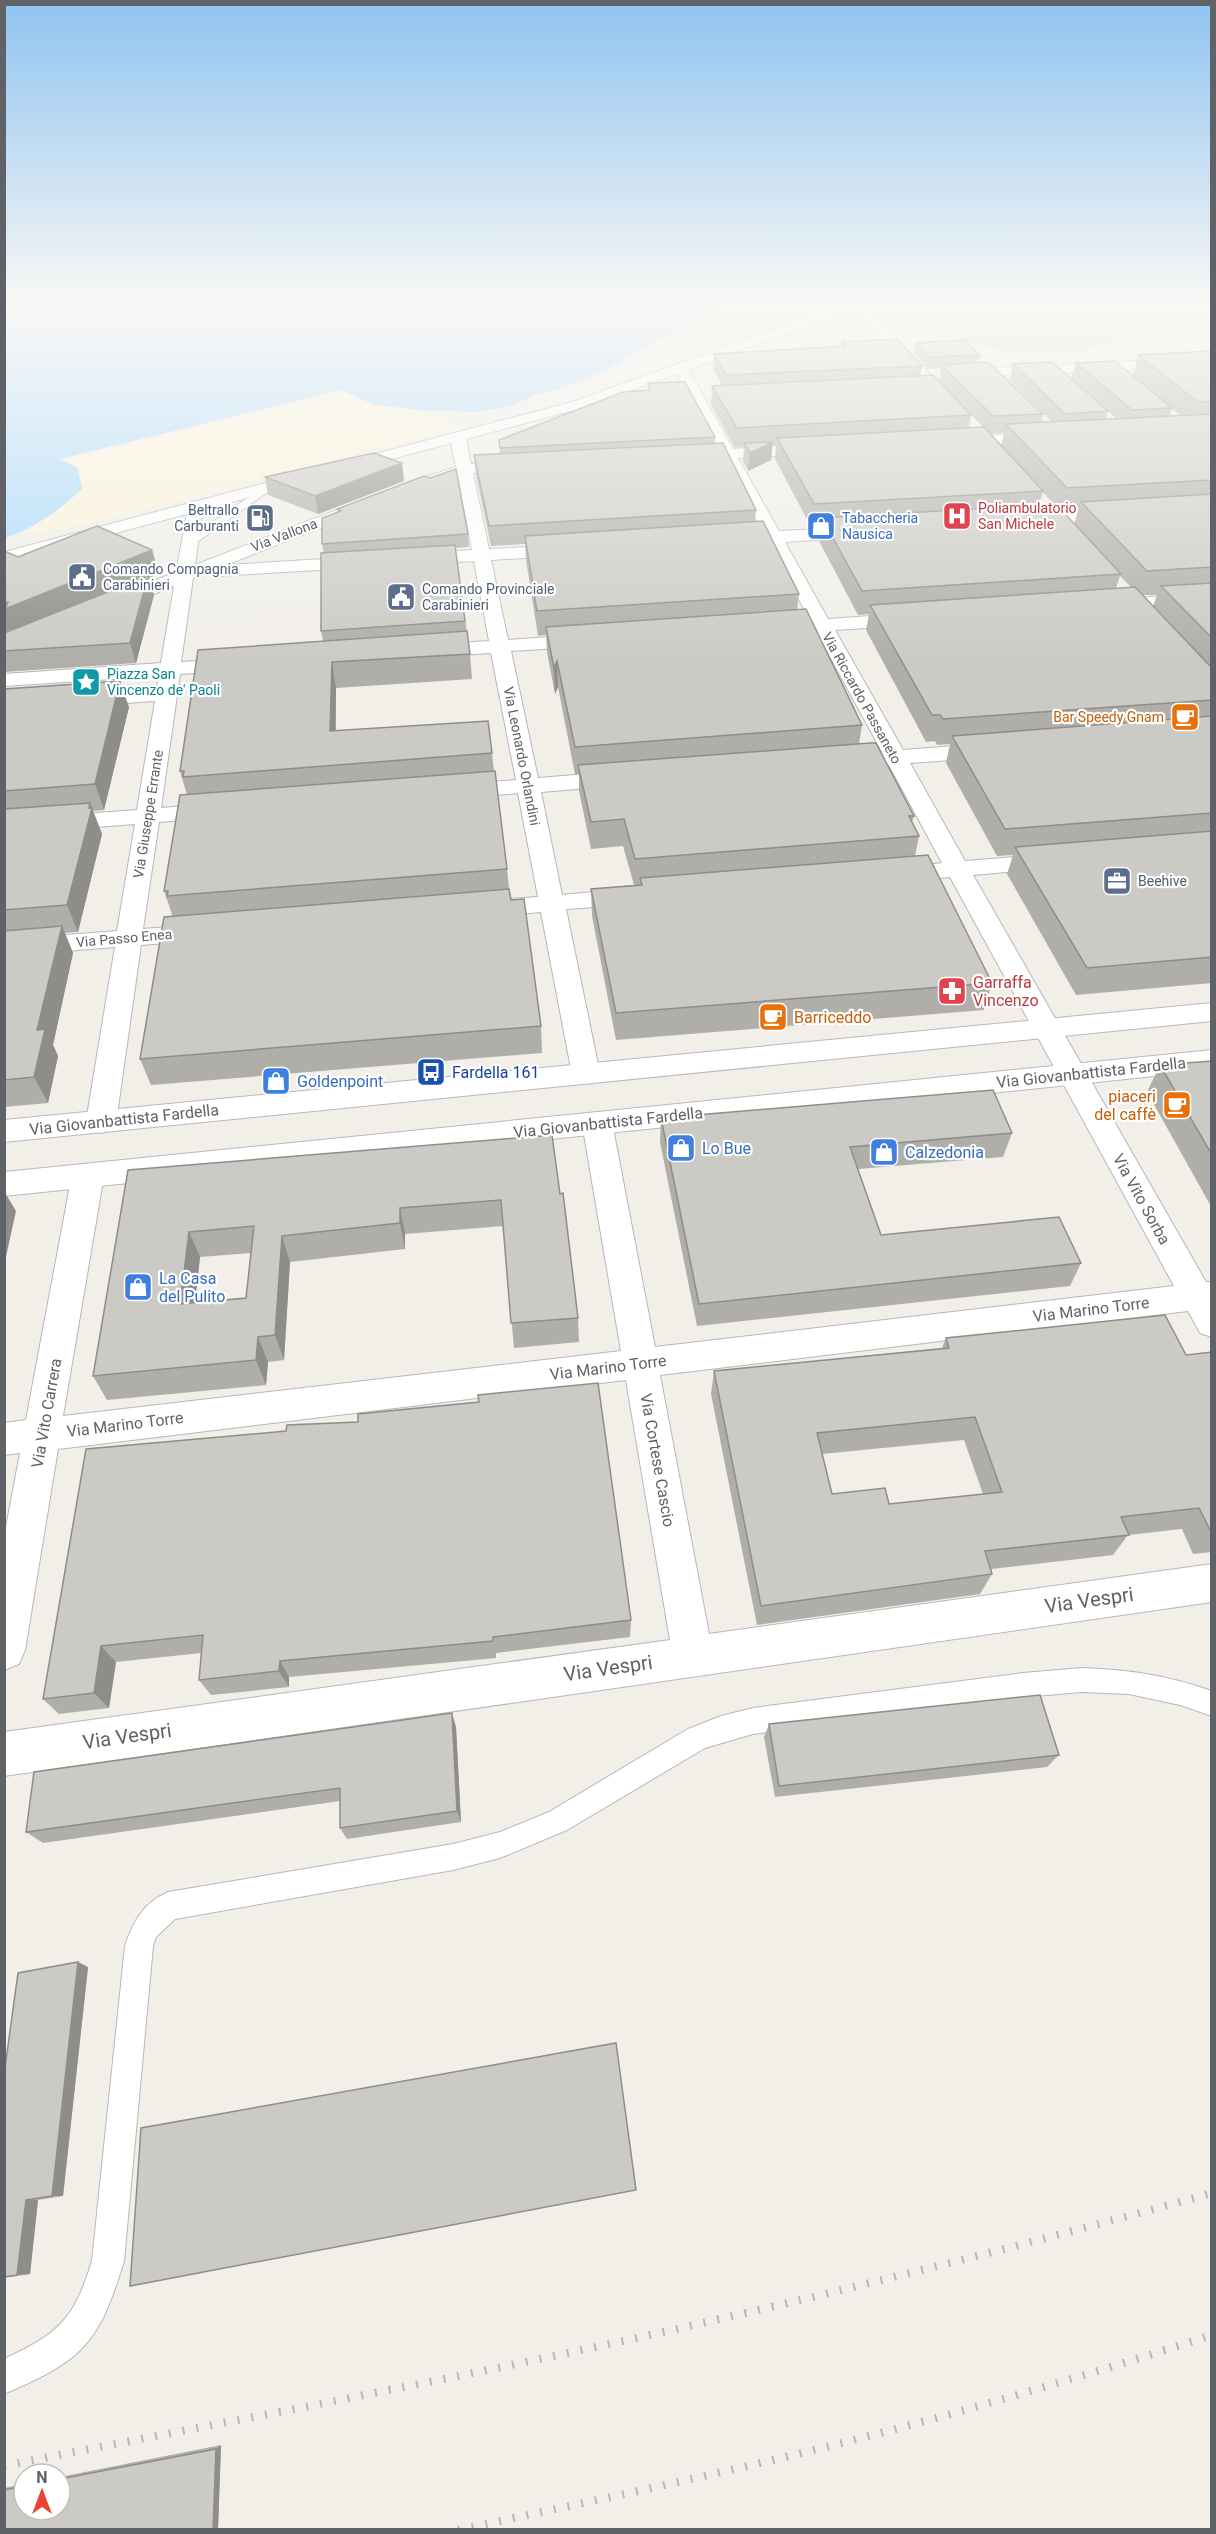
<svg xmlns="http://www.w3.org/2000/svg" width="1216" height="2534" font-family="Roboto,sans-serif">
  <rect width="100%" height="100%" fill="#f1efe8"/>
  <path fill="#c5e8c5" d="M924,307H1195C1163,319 1128,338 1096,347C1045,361 965,351 922,321L921,312Z"/>
  <path fill="#fbf3d9" d="M345,392L372,404L416,410L443,420L457,428L102,520L45,532L25,531L60,509L78,468L63,461Z"/>
  <path fill="#aadaff" d="M4,307H735L650,344L608,369L565,387L535,395L510,406L478,412L416,410L372,404L341,390L60,459L78,468L82,489C59,510 35,528 5,538Z"/>
  <g fill="none" stroke-linecap="round" stroke-linejoin="round">
    <g stroke="#b5b8bc" stroke-width="2">
      <g id="lane">
        <path d="M265,486L273,488L193,545H185V541Z"/>
        <path d="M1082,1668C1131,1670 1165,1675 1212,1691V1716L1180,1705L1129,1694L1082,1692L1023,1697L753,1734L705,1748L567,1830L500,1858L453,1870L175,1919L156,1937L153,1946L124,2261C99,2343 84,2360 4,2394V2359C60,2333 74,2319 92,2261L125,1946C133,1922 143,1903 168,1892L453,1844L500,1832L549,1812L688,1729L721,1716L753,1708L1023,1673Z"/>
      </g>
    </g>
    <g stroke="#b5b8bc" stroke-width="2">
      <g id="street">
        <path d="M855,307H867L960,407L962,410L960,413H950Z"/>
        <path d="M1212,357V365L953,378L946,374L953,370Z"/>
        <path d="M680,363L687,367L733,449L820,444L828,449L820,454L738,458L779,531L863,527L869,528L872,532L869,536L863,537L785,542L828,619L913,613L920,615L923,619L920,623L913,625L835,630L903,750L993,743L1001,745L1004,750L1001,755L993,757L910,763L965,861L1054,854L1063,856L1066,861L1063,866L1054,868L973,875L1206,1282H1212V1337L1200,1333L1188,1311L660,1375L709,1634L1212,1564V1602L4,1776V1732L670,1640L626,1380L58,1449L25,1650L19,1664L4,1670V1538L20,1453L4,1455V1423L26,1420L72,1175L77,1167L88,1164L99,1167L104,1175L63,1416L621,1351L582,1123L586,1115L597,1112L608,1115L612,1123L655,1347L1174,1286L950,877L893,882L884,880L881,875L884,870L942,863L889,765L841,769L833,767L830,762L833,757L882,752L816,631L770,634L763,632L760,628L763,624L810,620L768,543L750,542L747,538L750,534L763,532L723,459L683,462L675,457L683,452L718,450L673,367Z"/>
        <path d="M1048,432L1056,437L1053,440L950,448L942,443L950,438Z"/>
        <path d="M458,433L466,438L471,464L521,461L529,466L521,471L473,473L489,549L569,545L575,546L578,550L575,554L569,555L491,560L508,640L592,634L599,636L602,640L599,644L592,646L511,651L538,778L625,771L633,773L636,778L633,783L625,785L541,792L562,895L636,888L645,891L649,896L645,901L636,904L566,909L600,1074L596,1081L586,1084L576,1081L572,1074L541,912L481,917L472,914L468,909L472,904L481,901L538,897L518,793L452,799L444,797L441,792L444,787L452,785L516,780L491,653L425,657L418,655L415,651L418,647L425,645L489,641L474,561L217,576L209,572L193,578L181,662L239,658L246,660L249,664L246,668L239,670L180,674L161,808L221,803L229,805L233,810L229,815L221,817L159,822L143,929L205,924L214,926L218,932L214,938L205,940L141,945L116,1122L112,1130L101,1133L90,1130L86,1122L115,947L4,956V940L117,931L135,824L4,834V820L137,810L155,701L4,711V699L157,688L159,676L4,686V674L161,663L174,586L116,609H102L100,605L102,601L176,572L189,503L195,502L203,507L195,565L365,499L373,504L371,508L226,565L472,550L458,477L413,491L405,486L407,483L456,467L450,438Z"/>
        <path d="M1212,505V515L1025,526L1019,525L1016,521L1019,517L1025,516Z"/>
        <path d="M1212,593V605L1105,612L1098,610L1096,606L1098,602L1105,600Z"/>
      </g>
    </g>
    <g stroke="#b6babf" stroke-width="2">
      <g id="secondary">
        <path d="M837,307H854L852,310L582,408L4,563V552L572,402Z"/>
        <path d="M1212,1003V1021L4,1142V1120Z"/>
        <path d="M1212,1050V1070L4,1196V1172Z"/>
      </g>
    </g>
    <use href="#lane" fill="#fff" fill-rule="evenodd"/>
    <use href="#street" fill="#fff" fill-rule="evenodd"/>
    <use href="#secondary" fill="#fff" fill-rule="evenodd"/>
    <g stroke="#b6b7b8" stroke-width="8" stroke-dasharray="2 12" stroke-linecap="butt">
      <path d="M4,2466C244,2418 485,2374 724,2318C887,2280 1050,2238 1212,2193"/>
      <path d="M458,2530C598,2500 739,2470 877,2434C990,2404 1101,2371 1212,2335"/>
    </g>
  </g>
  <g fill="#afaea9" fill-rule="evenodd">
    <path d="M842,342L922,366L920,376L971,415L969,428L983,427L939,381L941,368L928,369L914,354L916,343L980,355L978,362L1043,414L1041,423L1052,422L1010,380L1013,364L1108,411L1106,419H1117L1071,379L1076,363L1133,376L1138,355L1212,351V983L1076,995L1007,874L1013,855L997,856L946,763L950,744L937,745L935,741L926,742L866,630L869,614L858,615L819,541L820,526L811,527L775,459L776,445L772,446L771,460L748,471L743,461L744,447L735,448L711,405L712,386L722,385L713,369L714,354L842,346ZM1172,409L1180,415L1170,416ZM1004,433L1001,446L990,434ZM1043,492L1054,505H1039ZM1078,511L1074,524L1063,512ZM1120,576L1131,587L1116,588ZM1143,595H1157L1153,606Z"/>
    <path d="M648,383L715,437V443L756,510L755,521L799,594L797,610L862,725L859,744L914,816L912,822L919,836L915,856L992,983L984,1010L616,1040L592,916L591,889L634,885L623,846L591,849L579,791V774H575L558,687L555,694L547,652L546,635L538,636L526,560L525,544L491,546L476,475L474,455L500,454L499,440L648,391Z"/>
    <path d="M402,463L404,481L318,514L268,495L265,477Z"/>
    <path d="M337,509L468,534L469,547L455,548L470,654L472,679L336,688V731L492,753L494,771L507,869L509,889L541,1026L542,1053L151,1085L140,1059L173,917L164,891L187,795L180,771L323,641L321,631L324,553L322,544L337,512Z"/>
    <path d="M152,550L159,574L149,578L154,595L136,663L4,672V651L12,630L18,557Z"/>
    <path d="M4,689L129,707L104,810L93,811L102,834L78,932L65,933L73,953L53,1045L58,1056L48,1103L4,1107Z"/>
    <path d="M1212,1061V1208L1147,1092L1160,1065Z"/>
    <path d="M661,1118L1012,1133L1003,1157L858,1169L881,1235L1081,1263L1070,1286L697,1326L660,1142Z"/>
    <path d="M128,1170L560,1194L578,1318L579,1342L514,1348L503,1226L405,1234V1249L290,1262L284,1360L268,1362L266,1385L107,1400L93,1376ZM251,1253L246,1298L195,1303L200,1257Z"/>
    <path d="M946,1338L1186,1355L1212,1352V1552L1193,1554L1182,1529L1128,1535L1113,1555L991,1569L992,1574L980,1594L757,1625L711,1394L714,1371L942,1348ZM964,1440L983,1494L889,1504L832,1494L822,1454Z"/>
    <path d="M286,1431L631,1620L630,1637L496,1653V1658L289,1677V1687L211,1695L199,1680L201,1653L116,1662L109,1708L59,1714L43,1699Z"/>
    <path d="M769,1724L1059,1755L1047,1767L775,1797L764,1737Z"/>
    <path d="M456,1727L461,1822L347,1839L340,1828V1801L43,1843L26,1832Z"/>
    <path d="M88,1967L63,2196L38,2200L30,2274L4,2278V2075Z"/>
    <path d="M635,2190L151,2282L130,2286L636,2190Z"/>
    <path d="M221,2445L218,2529H4V2488L24,2484V2510H60V2477Z"/>
  </g>
  <g fill="#8f8d8a">
    <path d="M773,442L771,460L748,471L750,453Z"/>
    <path d="M402,463L404,481L318,514L315,496Z"/>
    <path d="M152,550L159,574L149,578L154,595L136,663L130,643L14,634L12,629L4,632V603Z"/>
    <path d="M557,661L558,687L555,694L554,668Z"/>
    <path d="M332,662L336,688L335,757L330,731Z"/>
    <path d="M120,681L129,707L104,810L95,784Z"/>
    <path d="M90,803L102,834L78,932L67,905Z"/>
    <path d="M62,926L73,953L53,1045L58,1056L48,1103L34,1077L37,1030Z"/>
    <path d="M4,1191L16,1211L4,1266Z"/>
    <path d="M400,1208L405,1234V1249L400,1223Z"/>
    <path d="M189,1232L200,1257L192,1329L180,1304Z"/>
    <path d="M282,1236L290,1262L284,1360L275,1335Z"/>
    <path d="M258,1337L268,1362L266,1385L256,1360Z"/>
    <path d="M101,1646L116,1662L109,1708L94,1693Z"/>
    <path d="M280,1661L289,1677V1687L279,1671Z"/>
    <path d="M452,1713L456,1727L461,1822L457,1811Z"/>
    <path d="M78,1962L88,1967L63,2196H52Z"/>
    <path d="M26,2200H38L30,2274L17,2275Z"/>
    <path d="M221,2445L218,2529H213L216,2449Z"/>
  </g>
  <g fill="#cccac5" stroke="#8f8d8a" stroke-width="1.5" fill-rule="evenodd">
    <path d="M897,339L922,366L726,375L714,354L846,346L842,342Z"/>
    <path d="M965,340L980,355L930,357L916,343Z"/>
    <path d="M1212,351V401L1198,402L1138,355Z"/>
    <path d="M1115,361L1172,408L1132,410L1076,363Z"/>
    <path d="M988,362L1043,414L993,416L942,365Z"/>
    <path d="M1052,362L1108,411L1065,414L1013,364Z"/>
    <path d="M933,375L971,415L737,428L712,386Z"/>
    <path d="M685,382L715,437L500,448L499,440L623,392L651,390L648,383Z"/>
    <path d="M1212,414V480L1067,488L1006,424Z"/>
    <path d="M984,427L1043,491L814,504L777,438Z"/>
    <path d="M773,442L750,453L744,443Z"/>
    <path d="M723,443L756,510L489,526L474,455Z"/>
    <path d="M374,453L402,463L315,496L265,477Z"/>
    <path d="M456,469L468,534L322,544V518L341,511L337,509L424,476L430,478Z"/>
    <path d="M1212,494V567L1147,571L1081,502Z"/>
    <path d="M1056,504L1121,574L862,591L822,518Z"/>
    <path d="M763,521L799,594L537,611L525,536Z"/>
    <path d="M97,526L152,550L5,609L8,602L4,603V551L18,557Z"/>
    <path d="M455,545L465,621L321,631V553Z"/>
    <path d="M148,576L130,643L4,651V633Z"/>
    <path d="M1212,583V638L1161,586Z"/>
    <path d="M1135,587L1212,668V700L943,719L940,715H932L870,605Z"/>
    <path d="M806,609L862,725L575,747L557,661L554,668L546,627Z"/>
    <path d="M467,631L470,654L332,662L330,731L488,721L492,753L183,777L184,771H180L198,650Z"/>
    <path d="M120,681L95,784L4,791V689Z"/>
    <path d="M1212,716V813L1005,829L952,736Z"/>
    <path d="M870,743H876L914,816H909L919,836L635,859L624,819L591,822L578,765Z"/>
    <path d="M495,771L507,869L167,896L168,891H164L180,795Z"/>
    <path d="M90,803L89,808H92L67,905L4,910V809Z"/>
    <path d="M1212,831V957L1087,968L1015,847Z"/>
    <path d="M928,855L992,983L616,1013L591,889L642,885L640,878Z"/>
    <path d="M509,889L511,900L524,899L541,1026L140,1059L164,917Z"/>
    <path d="M62,926L37,1030L45,1029L34,1077L4,1080V931Z"/>
    <path d="M1212,1061V1155L1160,1065Z"/>
    <path d="M993,1090L1012,1133L850,1147L881,1235L1059,1217L1081,1263L699,1304L661,1118Z"/>
    <path d="M552,1135L560,1194L563,1193L578,1318L511,1323L501,1200L400,1208V1223L282,1236L275,1335L258,1337L256,1360L93,1376L128,1170ZM254,1226L246,1298L180,1304L189,1232Z"/>
    <path d="M1165,1315L1186,1355L1212,1352V1534L1199,1508L1121,1517L1129,1535L985,1551L992,1574L761,1606L714,1371L949,1348L946,1338ZM975,1417L1002,1492L889,1504L885,1488L832,1494L817,1433Z"/>
    <path d="M598,1383L631,1620L493,1637V1641L280,1661L279,1671L199,1680L203,1635L101,1646L94,1693L43,1699L86,1449L286,1431L287,1425L358,1422V1414L479,1402L478,1395Z"/>
    <path d="M1040,1695L1059,1755L779,1786L769,1724Z"/>
    <path d="M452,1713L457,1811L340,1828V1788L26,1832L34,1772Z"/>
    <path d="M78,1962L52,2196L26,2200L17,2275L4,2277V2075L18,1973Z"/>
    <path d="M616,2043L636,2190L130,2286L141,2128Z"/>
    <path d="M216,2449L213,2529H4V2490L24,2486V2510H60V2479Z"/>
  </g>
  <linearGradient id="sky" x2="0" y2="1"><stop stop-color="#8fc3f1"/><stop offset="0.46" stop-color="#f9f8f5"/><stop offset="1" stop-color="#f9f8f5" stop-opacity="0"/></linearGradient>
  <rect width="1216" height="661" fill="url(#sky)"/>
  <defs>
    <g id="hospital-square" transform="scale(1.5)"><rect x="-9" y="-9" width="18" height="18" rx="4" fill="#e0444e" stroke="#fff"/><path d="M-5-5h3v3.5h4V-5h3V5h-3V1.5h-4V5h-3Z" fill="#fff"/></g>
    <g id="fuel-square" transform="scale(1.5)"><rect x="-9" y="-9" width="18" height="18" rx="4" fill="#5c6f8a" stroke="#fff"/><path d="M-5.5-6h7V0h2V4h1.3V-2.5L3-4.5l.8-.8L6-3V5H2.5V1h-1V6h-7ZM-4.2-4.7v3.2H.2V-4.7Z" fill="#fff"/></g>
    <g id="shop-square" transform="scale(1.5)"><rect x="-9" y="-9" width="18" height="18" rx="4" fill="#3f7fe0" stroke="#fff"/><path d="M-5-2.5h2.3a2.7 3.5 0 0 1 5.4 0H5L5.5 6h-11ZM-1.5-2.5h3a1.5 2.3 0 0 0-3 0Z" fill="#fff"/></g>
    <g id="civic-square" transform="scale(1.5)"><rect x="-9" y="-9" width="18" height="18" rx="4" fill="#5c6f8a" stroke="#fff"/><path d="M-.6-6.5H3V-4.5H.6V-3L4-1V1h2V6H-6V1h2V-1L-.6-3ZM-1.2 2.5V6h2.4V2.5Z" fill="#fff"/></g>
    <g id="sight-square" transform="scale(1.5)"><rect x="-9" y="-9" width="18" height="18" rx="4" fill="#0f9aa8" stroke="#fff"/><path d="M0-6L1.8-2.2L6-1.7L2.9 1.2L3.7 5.4L0 3.3L-3.7 5.4L-2.9 1.2L-6-1.7L-1.8-2.2Z" fill="#fff"/></g>
    <g id="cafe-square" transform="scale(1.5)"><rect x="-9" y="-9" width="18" height="18" rx="4" fill="#e8710a" stroke="#fff"/><path d="M-5.5-4.5H6V0H3Q3 3.5 0 3.5H-2.5Q-5.5 3.5-5.5 0ZM3-3.2v2h1.7v-2ZM-6 4.5H4V6H-6Z" fill="#fff"/></g>
    <g id="office-square" transform="scale(1.5)"><rect x="-9" y="-9" width="18" height="18" rx="4" fill="#5c6f8a" stroke="#fff"/><path d="M-6-3h4V-5.5h4V-3h4V5H-6ZM-1-4.5V-3h2v-1.5ZM-6 0V1H6V0Z" fill="#fff"/></g>
    <g id="pharmacy-square" transform="scale(1.5)"><rect x="-9" y="-9" width="18" height="18" rx="4" fill="#e0444e" stroke="#fff"/><path d="M-2-6h4v4h4v4h-4v4h-4v-4h-4v-4h4Z" fill="#fff"/></g>
    <g id="bus-square" transform="scale(1.5)"><rect x="-9" y="-9" width="18" height="18" rx="4" fill="#1a4fb4" stroke="#fff"/><path d="M-5-6H5V4H4V6H2V4H-2V6H-4V4H-5ZM-3.5-4V0h7V-4ZM-3.5 1.2v1.5H-2V1.2ZM2 1.2v1.5H3.5V1.2Z" fill="#fff"/></g>
  </defs>
  <g fill-rule="evenodd">
    <use href="#hospital-square" x="957" y="516"/>
    <use href="#fuel-square" x="260" y="518"/>
    <use href="#shop-square" x="821" y="526"/>
    <use href="#civic-square" x="82" y="577"/>
    <use href="#civic-square" x="401" y="597"/>
    <use href="#sight-square" x="86" y="682"/>
    <use href="#cafe-square" x="1185" y="717"/>
    <use href="#office-square" x="1117" y="881"/>
    <use href="#pharmacy-square" x="952" y="991"/>
    <use href="#cafe-square" x="773" y="1017"/>
    <use href="#bus-square" x="431" y="1072"/>
    <use href="#shop-square" x="276" y="1081"/>
    <use href="#cafe-square" x="1177" y="1105"/>
    <use href="#shop-square" x="681" y="1148"/>
    <use href="#shop-square" x="884" y="1152"/>
    <use href="#shop-square" x="138" y="1287"/>
  </g>
  <g text-anchor="middle" stroke-width="4.5" stroke-linejoin="round" paint-order="stroke">
    <g font-size="14" fill="#be3a42" stroke="#fff" text-anchor="start">
      <text x="978" y="513">Poliambulatorio<tspan x="978" dy="16">San Michele</tspan></text>
    </g>
    <g font-size="14" fill="#4e5e75" stroke="#fff" text-anchor="start">
      <text x="239" y="515" text-anchor="end">Beltrallo<tspan x="239" dy="16">Carburanti</tspan></text>
      <text x="103" y="574">Comando Compagnia<tspan x="103" dy="16">Carabinieri</tspan></text>
      <text x="422" y="594">Comando Provinciale<tspan x="422" dy="16">Carabinieri</tspan></text>
      <text x="1138" y="886">Beehive</text>
    </g>
    <g font-size="14" fill="#366cbe" stroke="#fff" text-anchor="start">
      <text x="842" y="523">Tabaccheria<tspan x="842" dy="16">Nausica</tspan></text>
    </g>
    <g font-size="14" fill="#5f6368" stroke="#fff">
      <text transform="translate(284 535) rotate(-21)" y="5">Via Vallona</text>
      <text transform="translate(862 698) rotate(61)" y="5">Via Riccardo Passaneto</text>
      <text transform="translate(522 756) rotate(79)" y="5">Via Leonardo Orlandini</text>
      <text transform="translate(148 814) rotate(-81)" y="5">Via Giuseppe Errante</text>
      <text transform="translate(124 938) rotate(-5)" y="5">Via Passo Enea</text>
    </g>
    <g font-size="14" fill="#0d838f" stroke="#fff" text-anchor="start">
      <text x="107" y="679">Piazza San<tspan x="107" dy="16">Vincenzo de' Paoli</tspan></text>
    </g>
    <g font-size="14" fill="#c56008" stroke="#fff" text-anchor="end">
      <text x="1164" y="722">Bar Speedy Gnam</text>
    </g>
    <g font-size="16" fill="#be3a42" stroke="#fff" text-anchor="start">
      <text x="973" y="988">Garraffa<tspan x="973" dy="18">Vincenzo</tspan></text>
    </g>
    <g font-size="16" fill="#c56008" stroke="#fff" text-anchor="start">
      <text x="794" y="1023">Barriceddo</text>
      <text x="1156" y="1102" text-anchor="end">piaceri<tspan x="1156" dy="18">del caffè</tspan></text>
    </g>
    <g font-size="16" fill="#164399" stroke="#fff" text-anchor="start">
      <text x="452" y="1078">Fardella 161</text>
    </g>
    <g font-size="16" fill="#5f6368" stroke="#fff">
      <text transform="translate(1091 1072) rotate(-6)" y="6">Via Giovanbattista Fardella</text>
      <text transform="translate(124 1119) rotate(-6)" y="6">Via Giovanbattista Fardella</text>
      <text transform="translate(608 1122) rotate(-6)" y="6">Via Giovanbattista Fardella</text>
      <text transform="translate(1142 1199) rotate(61)" y="6">Via Vito Sorba</text>
      <text transform="translate(1091 1309) rotate(-7)" y="6">Via Marino Torre</text>
      <text transform="translate(608 1367) rotate(-7)" y="6">Via Marino Torre</text>
      <text transform="translate(46 1413) rotate(-80)" y="6">Via Vito Carrera</text>
      <text transform="translate(125 1424) rotate(-7)" y="6">Via Marino Torre</text>
      <text transform="translate(658 1460) rotate(80)" y="6">Via Cortese Cascio</text>
    </g>
    <g font-size="16" fill="#366cbe" stroke="#fff" text-anchor="start">
      <text x="297" y="1087">Goldenpoint</text>
      <text x="702" y="1154">Lo Bue</text>
      <text x="905" y="1158">Calzedonia</text>
      <text x="159" y="1284">La Casa<tspan x="159" dy="18">del Pulito</tspan></text>
    </g>
    <g font-size="20" fill="#5f6368" stroke="#fff">
      <text transform="translate(1089 1600) rotate(-8)" y="7">Via Vespri</text>
      <text transform="translate(608 1668) rotate(-8)" y="7">Via Vespri</text>
      <text transform="translate(127 1736) rotate(-8)" y="7">Via Vespri</text>
    </g>
  </g>
  <rect width="1216" height="2534" fill="none" stroke="#5f6368" stroke-width="12"/>
  <g transform="translate(42 2492)"><circle r="28" fill="#ffffff" stroke="#bfc1c3" stroke-width="1.5"/>
  <path d="M0-4.5L10 22L0 15L-10 22Z" fill="#ea4335"/>
  <text y="-9" font-size="16" font-weight="bold" text-anchor="middle" fill="#5f6368">N</text>
  </g>
</svg>
